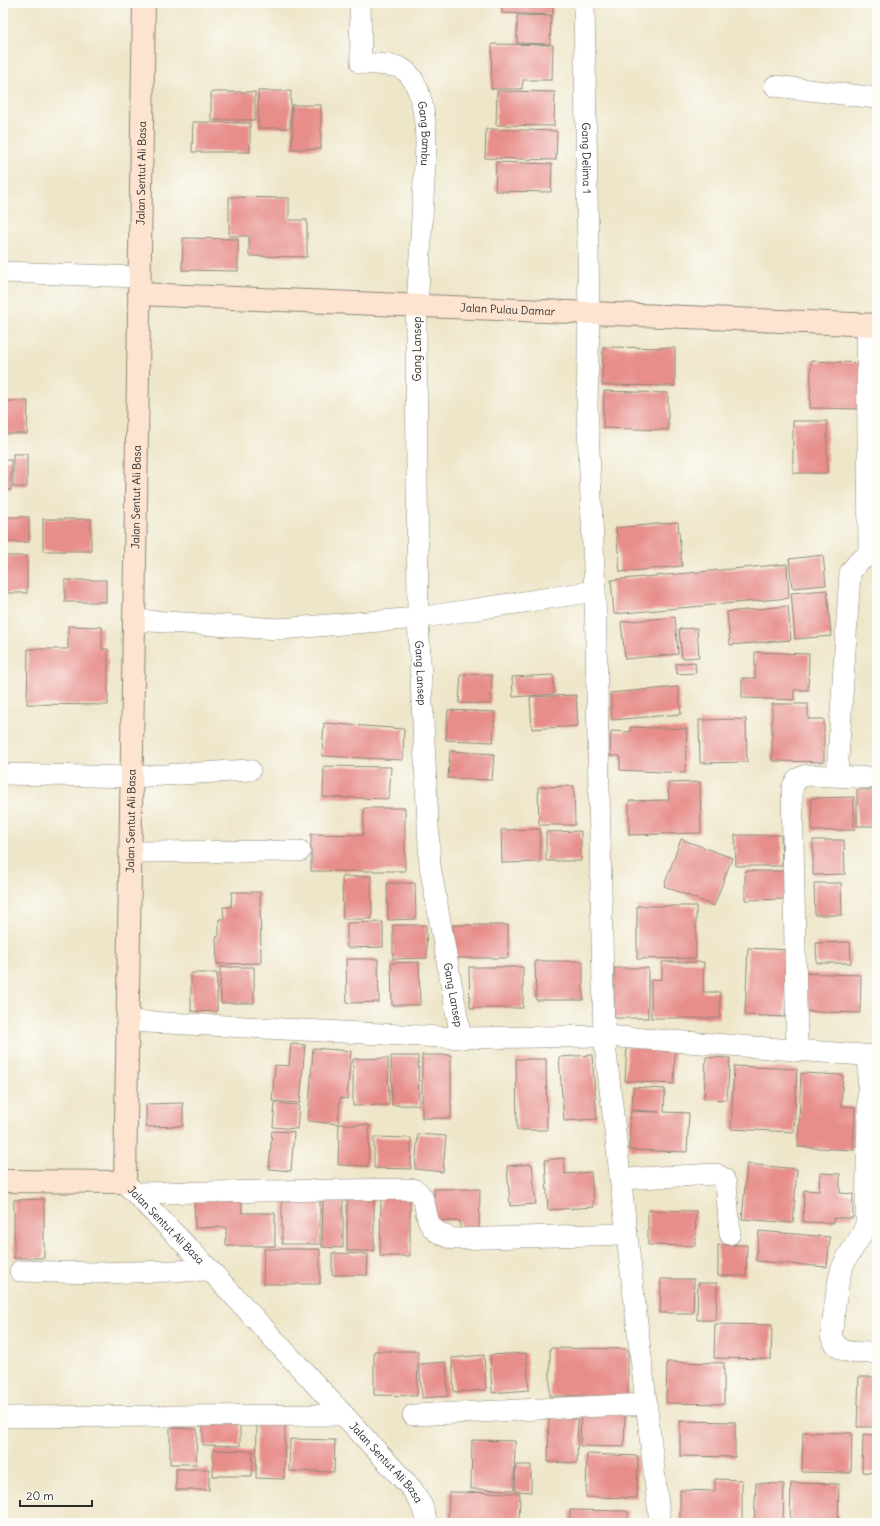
<svg xmlns="http://www.w3.org/2000/svg" width="880" height="1526" font-family="Delius,sans-serif">
  <rect width="100%" height="100%" fill="#fdfcf7"/>
  <filter id="ink" filterUnits="userSpaceOnUse"><feTurbulence type="fractalNoise" baseFrequency=".025" numOctaves="2"/><feDisplacementMap in="SourceGraphic" scale="8" xChannelSelector="R" yChannelSelector="G"/><feConvolveMatrix kernelMatrix="1 2 1 2 8 2 1 2 1" color-interpolation-filters="sRGB"/></filter>
  <filter id="wash" filterUnits="userSpaceOnUse"><feTurbulence type="fractalNoise" baseFrequency=".012" numOctaves="4" result="noise"/><feDisplacementMap in="SourceGraphic" scale="16" xChannelSelector="R" yChannelSelector="G"/><feGaussianBlur stdDeviation="0.9" result="paint"/><feColorMatrix in="noise" values="0 0 0 0 0 0 0 0 0 0 0 0 0 0 0 0 0 1.4 0 .05"/><feComposite in="paint" operator="in"/></filter>
  <g filter="url(#wash)">
    <rect width="100%" height="100%" fill="#eee6c9"/>
    <g id="blocks">
      <g fill="#e78d8a">
        <path d="M502,3H553V15L502,13Z"/>
        <path d="M517,15L551,16L550,44L517,43Z"/>
        <path d="M492,44L553,45L552,80H523L522,89H491Z"/>
        <path d="M258,91H291L290,128H258Z"/>
        <path d="M497,91L555,92L554,126L496,125Z"/>
        <rect x="211" y="92" width="44" height="28"/>
        <rect x="292" y="105" width="29" height="44"/>
        <path d="M193,122L250,123V152H192Z"/>
        <path d="M486,129L557,131L556,160L485,158Z"/>
        <path d="M496,162L552,164L551,192L495,191Z"/>
        <path d="M229,197L289,198V220H307V257L249,256V236H229Z"/>
        <path d="M183,238L238,239V271L182,270Z"/>
        <path d="M603,347L675,348V386L602,385Z"/>
        <path d="M811,361L863,363L862,409L810,408Z"/>
        <path d="M604,391L668,393V430L603,428Z"/>
        <path d="M3,401H28L27,434H3Z"/>
        <rect x="793" y="421" width="34" height="52"/>
        <rect x="13" y="454" width="14" height="33"/>
        <rect x="3" y="460" width="8" height="30"/>
        <rect x="3" y="517" width="26" height="25"/>
        <rect x="43" y="519" width="48" height="32"/>
        <path d="M678,522L682,566L620,572L616,528Z"/>
        <path d="M823,555L826,585L792,588L789,559Z"/>
        <rect x="3" y="556" width="24" height="37"/>
        <path d="M787,564L789,598L614,614L611,580Z"/>
        <rect x="65" y="580" width="41" height="22"/>
        <path d="M827,590L831,636L795,639L791,593Z"/>
        <path d="M788,606L791,640L730,645L727,612Z"/>
        <path d="M675,617L678,654L625,659L621,622Z"/>
        <path d="M68,626L102,627V649H108V705L27,704L28,649H68Z"/>
        <path d="M697,628L699,657L682,658L679,629Z"/>
        <path d="M755,652L809,654L808,690H794V700L742,698V678H755Z"/>
        <path d="M695,662L696,673L677,674L676,664Z"/>
        <path d="M461,674L492,675L491,704L459,703Z"/>
        <path d="M553,675L554,694L513,697L512,677Z"/>
        <path d="M678,687L681,714L612,720L610,693Z"/>
        <path d="M576,695L578,726L532,729L530,697Z"/>
        <path d="M772,704H808V719H824V762L772,761Z"/>
        <path d="M448,710L495,712L493,742L446,740Z"/>
        <path d="M746,719L747,762L700,763L699,720Z"/>
        <path d="M324,723L404,729L403,760L322,756Z"/>
        <path d="M631,727L687,729L685,773L620,770V756H610L611,731L630,732Z"/>
        <path d="M450,751L494,754L492,780L448,778Z"/>
        <path d="M324,766L391,767L389,799L323,797Z"/>
        <path d="M700,782L701,833L629,835V801L669,800L668,783Z"/>
        <path d="M574,786L575,825H539L538,787Z"/>
        <rect x="857" y="790" width="20" height="36"/>
        <path d="M854,797V830L812,831L811,798Z"/>
        <path d="M364,808H405V871H311V834L363,835Z"/>
        <path d="M540,829V862L502,863L501,830Z"/>
        <path d="M581,831V861H546V832Z"/>
        <path d="M735,835H781L782,866H736Z"/>
        <path d="M681,839L732,858L714,906L664,886Z"/>
        <path d="M813,840H844L845,874L813,875Z"/>
        <path d="M745,871H790L791,899L745,900Z"/>
        <path d="M371,876L372,919H343L342,877Z"/>
        <path d="M387,883H415L416,919L388,920Z"/>
        <path d="M814,883H841L842,915H815Z"/>
        <path d="M232,892H260L261,963L217,964L216,937L219,936V919H224L223,907H231Z"/>
        <path d="M637,906H696V958L637,959Z"/>
        <path d="M383,922V947L347,948V923Z"/>
        <path d="M393,925H426L427,958L393,959Z"/>
        <path d="M453,925H508V958H454Z"/>
        <path d="M850,942L851,963H817L816,943Z"/>
        <path d="M748,948L789,950L785,1017L745,1015Z"/>
        <path d="M346,959H378L379,1002L347,1003Z"/>
        <path d="M535,961H583V1000H536Z"/>
        <path d="M419,962L420,1005H392L391,963Z"/>
        <path d="M662,962H704L703,992H720V1018H651V980L662,979Z"/>
        <path d="M220,967H254V1003H221Z"/>
        <path d="M469,967H523V1008H470Z"/>
        <rect x="614" y="968" width="34" height="50"/>
        <path d="M191,973H217V1012L191,1011Z"/>
        <path d="M800,973L861,975L860,1013L799,1011Z"/>
        <path d="M291,1044L305,1045L300,1103L272,1101L275,1065L289,1066Z"/>
        <path d="M627,1047L675,1050L674,1084L625,1081Z"/>
        <path d="M313,1048L351,1051L347,1099L340,1098L338,1124L308,1121Z"/>
        <rect x="422" y="1055" width="29" height="63"/>
        <path d="M592,1055L597,1119L564,1121L559,1057Z"/>
        <path d="M391,1056H418L419,1105H392Z"/>
        <path d="M706,1057L730,1058L727,1100L704,1099Z"/>
        <path d="M388,1058L389,1105L353,1106V1059Z"/>
        <path d="M516,1059H546L547,1130H517Z"/>
        <path d="M734,1066L797,1069L794,1132L731,1129Z"/>
        <path d="M801,1073L843,1075L841,1106L855,1107L853,1150L798,1147Z"/>
        <path d="M633,1087L665,1089L664,1112L689,1113L687,1152L629,1150L631,1111L659,1112L632,1110Z"/>
        <path d="M183,1103V1126L146,1127V1104Z"/>
        <path d="M275,1103L299,1105L297,1129L273,1127Z"/>
        <path d="M339,1124L369,1125L368,1166L338,1165Z"/>
        <path d="M272,1131L294,1132L291,1171L269,1169Z"/>
        <path d="M418,1134L446,1136L443,1172L415,1169Z"/>
        <path d="M374,1137L411,1138V1169L374,1168Z"/>
        <path d="M564,1158L565,1174L591,1172L594,1207L548,1210L545,1160Z"/>
        <path d="M532,1164L536,1204L510,1206L507,1166Z"/>
        <path d="M747,1164L797,1169L793,1223L742,1219Z"/>
        <path d="M820,1173L840,1174V1193L853,1194V1218H834V1223L803,1222L804,1190L819,1191Z"/>
        <path d="M434,1189H480L479,1231H460V1221H434Z"/>
        <path d="M242,1193V1213H275V1246H226V1227L195,1228L194,1194Z"/>
        <path d="M381,1195H410V1256H380Z"/>
        <rect x="347" y="1197" width="27" height="54"/>
        <rect x="282" y="1198" width="38" height="46"/>
        <path d="M44,1199V1258H14V1200Z"/>
        <path d="M323,1200H343V1248L322,1247Z"/>
        <path d="M648,1210L696,1211L695,1246L648,1245Z"/>
        <path d="M759,1231L830,1237L827,1267L756,1261Z"/>
        <path d="M718,1245H747L746,1276H718Z"/>
        <path d="M264,1249H320V1284H263Z"/>
        <path d="M332,1253L368,1254L367,1275H332Z"/>
        <rect x="3" y="1254" width="1" height="11"/>
        <path d="M661,1279H694L693,1313H660Z"/>
        <path d="M698,1283H717L716,1320H697Z"/>
        <path d="M715,1324L772,1325L771,1359L714,1358Z"/>
        <path d="M550,1348L628,1349V1396H550Z"/>
        <path d="M374,1351H418L417,1396L374,1395Z"/>
        <path d="M526,1353L529,1390L492,1393L490,1355Z"/>
        <path d="M484,1355L486,1390L454,1392L452,1358Z"/>
        <path d="M446,1362L448,1396L422,1398L419,1364Z"/>
        <path d="M667,1362L724,1363V1404L666,1403Z"/>
        <path d="M859,1377H877V1427H857Z"/>
        <path d="M581,1413L625,1414L624,1447L580,1446Z"/>
        <path d="M203,1417L240,1418V1446L203,1445Z"/>
        <path d="M549,1418L578,1419L577,1463L548,1462Z"/>
        <path d="M680,1421L735,1422V1457L680,1456Z"/>
        <path d="M257,1424H285L284,1479L256,1478Z"/>
        <path d="M170,1428L197,1429L196,1464H170Z"/>
        <path d="M803,1432L852,1433L851,1473L802,1472Z"/>
        <path d="M863,1434L877,1435V1473L862,1472Z"/>
        <path d="M290,1439L335,1440L334,1472L289,1471Z"/>
        <path d="M472,1440L515,1441L514,1490L471,1489Z"/>
        <path d="M213,1450L253,1451L252,1476H213Z"/>
        <path d="M587,1454L638,1456L637,1498L586,1497Z"/>
        <path d="M516,1465H531V1492L515,1491Z"/>
        <rect x="176" y="1469" width="33" height="21"/>
        <path d="M715,1479L742,1480V1523H680V1490L715,1491Z"/>
        <path d="M756,1483L784,1484L783,1523H754Z"/>
        <path d="M791,1483L839,1484L838,1523H790Z"/>
        <path d="M449,1492L520,1493L519,1523H448Z"/>
        <path d="M570,1510L628,1511V1523H570Z"/>
      </g>
    </g>
  </g>
  <g filter="url(#ink)">
    <use href="#blocks" fill-opacity="0" stroke="#8c887a" stroke-width="1"/>
    <g fill="none" stroke-linecap="round" stroke-linejoin="round">
      <g stroke="#8c887a" stroke-width="22">
        <g id="street">
          <path id="s1" d="M360,3L361,63C373,64 387,64 398,67C423,75 426,125 426,145L416,328L418,618L430,866L461,1038"/>
          <path id="s2" d="M584,3L589,313L587,405L595,591L604,1036L660,1523"/>
          <path d="M775,86L877,98"/>
          <path d="M3,272L139,277"/>
          <path d="M867,325L869,555"/>
          <path d="M134,620L279,629L418,618L595,591"/>
          <path d="M3,774L131,777L250,770"/>
          <path d="M837,775L850,573C857,562 863,556 877,554"/>
          <path d="M130,852L300,851"/>
          <path d="M127,1021L461,1038L604,1036L877,1056"/>
          <path d="M797,1051L792,788L797,779L807,775L877,778"/>
          <path d="M869,1055L866,1224C861,1241 848,1252 842,1268C836,1285 834,1317 831,1336C839,1357 858,1352 877,1353"/>
          <path d="M620,1179L716,1174L723,1178L726,1184L730,1234"/>
          <path id="s3" d="M129,1187L210,1270L412,1489L422,1506L427,1523"/>
          <path d="M135,1193L413,1189C428,1195 423,1211 430,1224C435,1233 445,1236 453,1239L626,1234"/>
          <path d="M20,1271L95,1273L210,1270"/>
          <path d="M413,1415L646,1404"/>
          <path d="M3,1417L344,1415"/>
        </g>
      </g>
      <g stroke="#8c887a" stroke-width="24">
        <g id="secondary">
          <path id="s4" d="M139,294L877,325"/>
          <path id="s5" d="M3,1181L125,1182L144,3"/>
        </g>
      </g>
      <use href="#street" stroke="#fff" stroke-width="21"/>
      <use href="#secondary" stroke="#fde4d0" stroke-width="22"/>
    </g>
  </g>
  <g text-anchor="middle" stroke-width="3" stroke-linejoin="round" paint-order="stroke">
    <g font-size="11" fill="#2b2b2b" stroke="#fdfcf7">
      <text dy="4" stroke="none"><textPath href="#s1" startOffset="173">Gang Bambu</textPath></text>
      <text dy="4" stroke="none"><textPath href="#s2" startOffset="155">Gang Delima 1</textPath></text>
      <text dy="4" stroke="none"><textPath href="#s5" startOffset="1131">Jalan Sentut Ali Basa</textPath></text>
      <text dy="4" stroke="none"><textPath href="#s4" startOffset="369">Jalan Pulau Damar</textPath></text>
      <text transform="translate(417 349) rotate(-90)" y="4">Gang Lansep</text>
      <text dy="4" stroke="none"><textPath href="#s5" startOffset="807">Jalan Sentut Ali Basa</textPath></text>
      <text dy="4" stroke="none"><textPath href="#s1" startOffset="713">Gang Lansep</textPath></text>
      <text dy="4" stroke="none"><textPath href="#s5" startOffset="483">Jalan Sentut Ali Basa</textPath></text>
      <text dy="4" stroke="none"><textPath href="#s1" startOffset="1037">Gang Lansep</textPath></text>
      <text dy="4" stroke="none"><textPath href="#s3" startOffset="53">Jalan Sentut Ali Basa</textPath></text>
      <text dy="4" stroke="none"><textPath href="#s3" startOffset="377">Jalan Sentut Ali Basa</textPath></text>
    </g>
  </g>
  <rect width="880" height="1526" fill="none" stroke="#fdfcf7" stroke-width="16"/>
  <path d="M20 1500v6h72v-6" fill="none" stroke="#2b2b2b" stroke-width="2"/>
  <text x="26" y="1500" font-size="12" fill="#2b2b2b" stroke="#fdfcf7" stroke-width="3" paint-order="stroke">20 m</text>
</svg>
